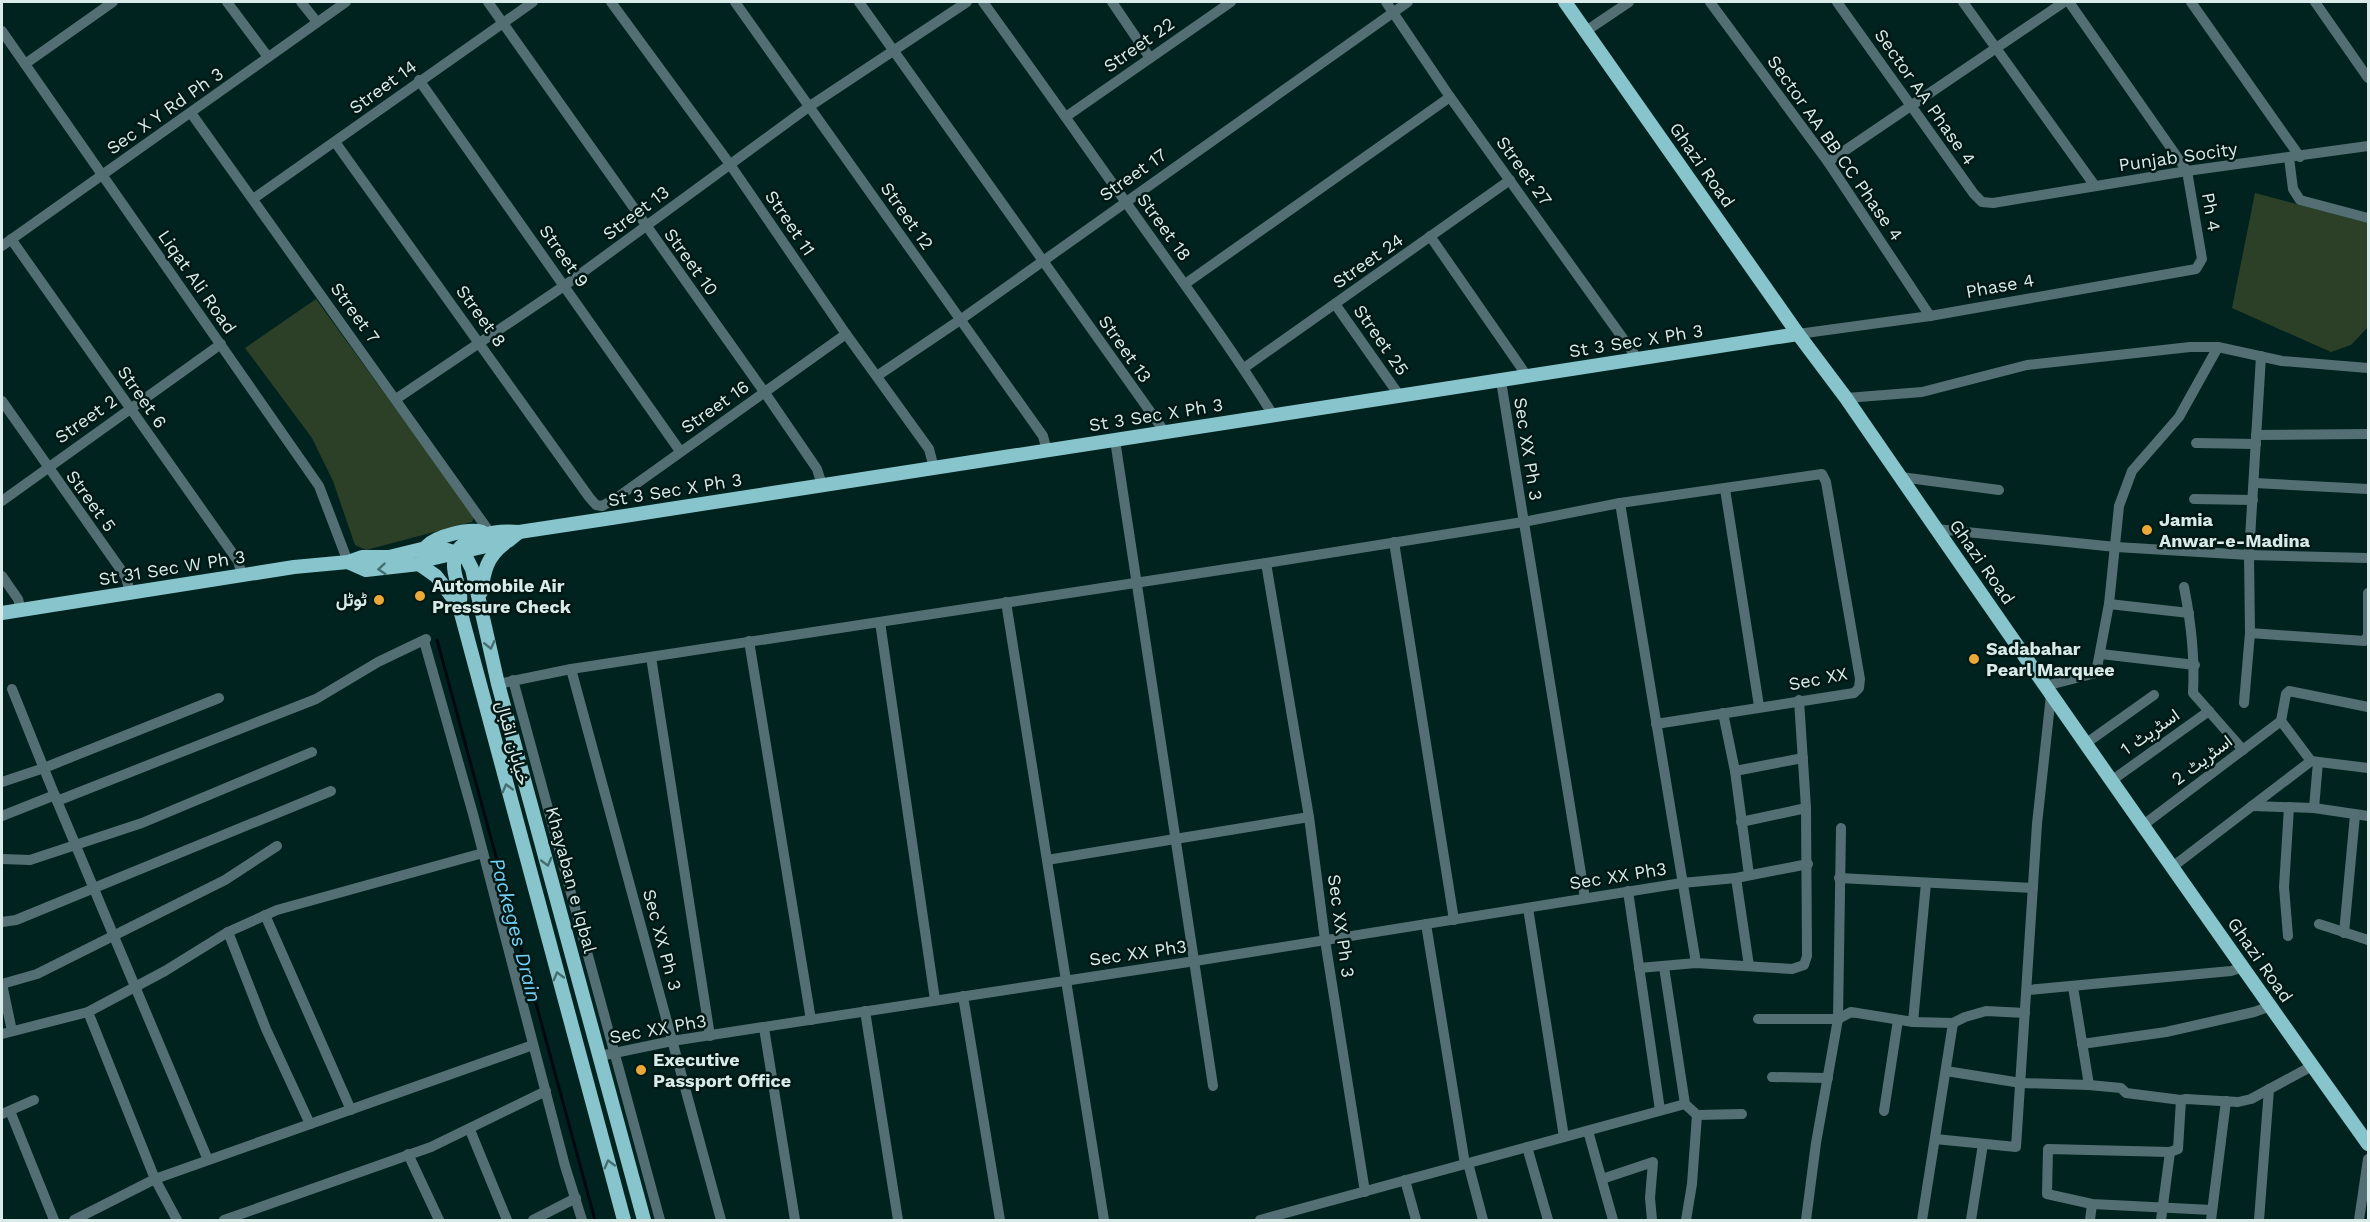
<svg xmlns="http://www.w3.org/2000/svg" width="2370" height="1222" font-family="'Work Sans',Vazirmatn,sans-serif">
  <rect width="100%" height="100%" fill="#00231f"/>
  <g fill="#2b4027">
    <path d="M2255,193L2368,223V327L2351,345L2331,352L2232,308Z"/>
    <path d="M316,299L474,517L472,522L366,550L355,545L333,481L312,438L245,348Z"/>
  </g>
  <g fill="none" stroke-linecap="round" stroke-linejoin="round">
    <path stroke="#00080f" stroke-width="3" d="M437,640L595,1220"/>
    <g stroke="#536f73" stroke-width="10">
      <path d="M227,2L268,57"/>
      <path d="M301,2L317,22"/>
      <path d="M488,2L765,393L817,469L822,485"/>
      <path d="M611,2L729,163L846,334L929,449L934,468"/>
      <path d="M735,2L1043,436L1047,451"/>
      <path d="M859,2L1164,431"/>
      <path d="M983,2C1031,68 1078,135 1125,201C1175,272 1227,341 1273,415"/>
      <path d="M1112,2L1150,58"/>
      <path d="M1386,2L1450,97L1637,358"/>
      <path d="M1710,2L1828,162L1930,316"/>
      <path d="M1837,2L1974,194L1982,202L1993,203L2187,171L2368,146"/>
      <path d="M1963,2L2095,186"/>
      <path d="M2191,2L2300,157"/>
      <path d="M2315,2L2368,78"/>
      <path d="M2,31L319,486L348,562"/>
      <path d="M1586,31L1629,2"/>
      <path d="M25,64L113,2"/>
      <path d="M419,80L680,451"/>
      <path d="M191,113L491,534"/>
      <path d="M1067,116L1231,2"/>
      <path d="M335,142L589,497L596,505L602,506"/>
      <path d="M2289,158L2293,189L2300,200L2368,218"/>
      <path d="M1828,162L2064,2"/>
      <path d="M253,199L533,2"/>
      <path d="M1430,236L1527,376"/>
      <path d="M11,239L238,561L242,575"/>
      <path d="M2,246L346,2"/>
      <path d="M1185,284L1450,97"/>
      <path d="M1335,304L1399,395"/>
      <path d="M1798,334L1930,316L2196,269L2202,259L2187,171L2069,2"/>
      <path d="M1244,368L1510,180"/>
      <path d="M877,376L960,320L1408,2"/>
      <path d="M1501,381L1585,898"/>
      <path d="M1846,398L1922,392L2027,365L2190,347H2218L2282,361L2368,368"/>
      <path d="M396,399L564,286L810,106L967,2"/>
      <path d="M2,401L126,577L130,593"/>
      <path d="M2256,435L2368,434"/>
      <path d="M1115,440L1213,1086"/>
      <path d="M2196,443L2256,444"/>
      <path d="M1901,477L1999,490"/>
      <path d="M2255,483L2368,489"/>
      <path d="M1725,489L1759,706"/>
      <path d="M2194,499L2253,500"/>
      <path d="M2,501L221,344"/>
      <path d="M1620,503L1696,963"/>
      <path d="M602,506L615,499L846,334"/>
      <path d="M1936,529L2116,547L2249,555L2368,558"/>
      <path d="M1394,542L1454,920"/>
      <path d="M1266,563L1309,817L1325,940L1365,1192"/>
      <path d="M2,576L18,599L21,610"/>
      <path d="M2184,587C2191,622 2195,657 2193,693L2243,750"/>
      <path d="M1006,602L1104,1220"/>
      <path d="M2109,604L2189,613"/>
      <path d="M880,622L935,1000"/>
      <path d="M2250,633L2365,641L2368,635V593"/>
      <path d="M424,641L473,814L565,1166L582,1220"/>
      <path d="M749,641L811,1020"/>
      <path d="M2101,654L2195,665"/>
      <path d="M651,657L710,1036"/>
      <path d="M571,669L721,1220"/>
      <path d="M513,680L660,1220"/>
      <path d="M498,684L571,669L1266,563L1523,522L1620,503L1822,474L1826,482L1860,679L1859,688L1854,693L1656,724"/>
      <path d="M2045,686L2096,673L2109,604L2119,506L2132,471L2179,417L2218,347"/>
      <path d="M12,689L57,801"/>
      <path d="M2244,703L2250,633L2249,555L2261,356"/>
      <path d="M1723,713L1735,771L1749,875"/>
      <path d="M2085,744L2154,695"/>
      <path d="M2311,761L2281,721L2286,694L2289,691L2368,707"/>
      <path d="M1735,771L1803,758"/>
      <path d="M2111,781L2209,711"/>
      <path d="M2,782L44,768L219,698"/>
      <path d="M2252,806L2314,808L2318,762"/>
      <path d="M2314,808L2368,816"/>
      <path d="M2,816L55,795"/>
      <path d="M1741,822L1806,808"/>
      <path d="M2142,826L2281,721"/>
      <path d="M2,859L30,860L142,823L312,752"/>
      <path d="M1047,860L1309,817"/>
      <path d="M2171,868L2311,761L2368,768"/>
      <path d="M1736,878L1749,966"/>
      <path d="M1839,878L2033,888"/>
      <path d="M1628,891L1660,1110"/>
      <path d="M1528,908L1564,1137"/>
      <path d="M265,915L351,1110"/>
      <path d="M2,922L16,920L331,791"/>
      <path d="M1426,924L1465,1164"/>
      <path d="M2319,924L2368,940"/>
      <path d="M228,932L266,1029L310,1124"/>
      <path d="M2344,933L2355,815"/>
      <path d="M2288,936L2284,887L2289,807"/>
      <path d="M1664,967L1685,1104L1697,1115L1742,1114"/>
      <path d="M1639,968L1696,963L1792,969L1804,965L1807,956L1806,808L1799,700"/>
      <path d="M2,984L37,974L225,880L277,846"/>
      <path d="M2,984L12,1031"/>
      <path d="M2028,990L2231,971L2244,967"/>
      <path d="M963,996L1000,1220"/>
      <path d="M865,1011L898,1220"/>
      <path d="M88,1012L155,1179L177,1220"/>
      <path d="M1758,1019H1838L1851,1012L1913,1022L1953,1023L1965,1017L1986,1011L2025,1013"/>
      <path d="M1913,1022L1926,883"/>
      <path d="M764,1028L795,1220"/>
      <path d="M2,1034L88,1012L165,971L228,932L277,910L483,853"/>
      <path d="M2082,1044L2166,1032L2254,1012L2271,1006"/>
      <path d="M600,1056L672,1041L1195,961L1682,883L1736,878L1808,864"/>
      <path d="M1946,1071L2021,1083L2089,1085L2073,987"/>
      <path d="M1772,1077L1828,1078"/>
      <path d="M2089,1085L2121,1088L2126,1093L2181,1100"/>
      <path d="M10,1111L54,1220"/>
      <path d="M1884,1111L1898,1020"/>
      <path d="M2,1114L34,1100"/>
      <path d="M470,1130L507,1220"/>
      <path d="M1588,1131L1613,1220"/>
      <path d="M1935,1139L2016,1147L2037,824L2051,695"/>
      <path d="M1527,1147L1548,1220"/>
      <path d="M408,1154L439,1220"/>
      <path d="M208,1160L57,801L316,699L378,662L426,639"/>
      <path d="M1468,1163L1483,1220"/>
      <path d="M1602,1179L1653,1162L1650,1198L1652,1220"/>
      <path d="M1405,1180L1416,1220"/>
      <path d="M2212,1210L2092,1204L2047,1194L2048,1149L2170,1152L2178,1149L2181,1100L2186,1099L2238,1102L2251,1099L2312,1066"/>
      <path d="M74,1220L155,1179L533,1045"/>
      <path d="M224,1220L431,1147L546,1091"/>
      <path d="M533,1220L576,1198"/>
      <path d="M1260,1220L1685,1104"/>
      <path d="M1686,1220L1692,1184L1697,1115"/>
      <path d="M1806,1220L1816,1143L1838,1019L1841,828"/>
      <path d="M1922,1220L1953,1023"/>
      <path d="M1971,1220L1983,1144"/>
      <path d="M2090,1220L2092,1204"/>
      <path d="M2161,1220L2170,1152"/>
      <path d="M2211,1220L2226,1101"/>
      <path d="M2259,1220L2269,1089"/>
      <path d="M2359,1220L2368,1159"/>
    </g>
    <g stroke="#87c4cb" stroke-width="14">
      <path d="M1565,2L1798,334L1846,398C2018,648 2192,897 2368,1144"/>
      <path d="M427,546C436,536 469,528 482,532"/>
      <path d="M348,562L366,570L419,564L426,560L508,541L519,532"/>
      <path d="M419,564L436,576L459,606"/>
      <path d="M481,592C484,571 487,557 504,544"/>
      <path d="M2,613L294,567L348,562L362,557H389L434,546L457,553L467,559L472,569L498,684L644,1220"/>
      <path d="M624,1220L459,606C464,591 453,579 454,564C454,535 498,530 519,532L605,519L1798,334"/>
    </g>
  </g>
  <defs><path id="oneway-chevron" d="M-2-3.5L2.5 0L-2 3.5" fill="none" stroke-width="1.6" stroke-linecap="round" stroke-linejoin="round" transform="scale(1.5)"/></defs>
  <g stroke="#446e70">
    <use href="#oneway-chevron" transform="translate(382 569) rotate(175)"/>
    <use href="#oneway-chevron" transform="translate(490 645) rotate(77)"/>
    <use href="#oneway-chevron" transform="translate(507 788) rotate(-105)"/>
    <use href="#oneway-chevron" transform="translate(547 862) rotate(75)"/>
    <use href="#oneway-chevron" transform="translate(558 976) rotate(-105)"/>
    <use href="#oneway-chevron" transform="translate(609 1164) rotate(-105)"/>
  </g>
  <g fill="#eba939" stroke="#011815" stroke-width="2">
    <circle cx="2147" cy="530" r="6"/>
    <circle cx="420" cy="596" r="6"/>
    <circle cx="379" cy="600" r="6"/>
    <circle cx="1974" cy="659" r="6"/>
    <circle cx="641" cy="1070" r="6"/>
  </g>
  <g text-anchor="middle" stroke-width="5" stroke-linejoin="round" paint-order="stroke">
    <g font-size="18" fill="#d9ebe8" stroke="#011815">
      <text transform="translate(1139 45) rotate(-35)" y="6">Street 22</text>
      <text transform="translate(383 87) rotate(-36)" y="6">Street 14</text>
      <text transform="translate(1925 97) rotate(55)" y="6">Sector AA Phase 4</text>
      <text transform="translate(165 111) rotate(-35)" y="6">Sec X Y Rd Ph 3</text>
      <text transform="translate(1835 148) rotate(55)" y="6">Sector AA BB CC Phase 4</text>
      <text transform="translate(2178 157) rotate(-8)" y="6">Punjab Socity</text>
      <text transform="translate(1702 165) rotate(55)" y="6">Ghazi Road</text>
      <text transform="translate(1524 171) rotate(54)" y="6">Street 27</text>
      <text transform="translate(1133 175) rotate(-35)" y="6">Street 17</text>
      <text transform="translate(2211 212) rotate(80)" y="6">Ph 4</text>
      <text transform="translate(636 213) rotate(-37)" y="6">Street 13</text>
      <text transform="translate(907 216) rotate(55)" y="6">Street 12</text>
      <text transform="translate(790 223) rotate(56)" y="6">Street 11</text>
      <text transform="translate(1164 227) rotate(54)" y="6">Street 18</text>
      <text transform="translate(564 256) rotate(55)" y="6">Street 9</text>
      <text transform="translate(1368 261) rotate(-35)" y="6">Street 24</text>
      <text transform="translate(691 262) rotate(54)" y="6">Street 10</text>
      <text transform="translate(197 282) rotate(55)" y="6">Liqat Ali Road</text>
      <text transform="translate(2000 286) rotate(-10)" y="6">Phase 4</text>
      <text transform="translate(355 313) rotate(54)" y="6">Street 7</text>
      <text transform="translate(481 316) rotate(54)" y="6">Street 8</text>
      <text transform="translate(1381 340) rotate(55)" y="6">Street 25</text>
      <text transform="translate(1636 341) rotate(-9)" y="6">St 3 Sec X Ph 3</text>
      <text transform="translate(1125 349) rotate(55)" y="6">Street 13</text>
      <text transform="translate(142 397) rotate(55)" y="6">Street 6</text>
      <text transform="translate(715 407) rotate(-35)" y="6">Street 16</text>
      <text transform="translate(1156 415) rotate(-9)" y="6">St 3 Sec X Ph 3</text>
      <text transform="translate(86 419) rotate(-35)" y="6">Street 2</text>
      <text transform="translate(1528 449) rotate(81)" y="6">Sec XX Ph 3</text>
      <text transform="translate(675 490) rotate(-9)" y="6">St 3 Sec X Ph 3</text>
      <text transform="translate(91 501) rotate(54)" y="6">Street 5</text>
      <text transform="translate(1982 562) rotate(55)" y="6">Ghazi Road</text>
      <text transform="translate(172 568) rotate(-9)" y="6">St 31 Sec W Ph 3</text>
      <text transform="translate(1818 679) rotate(-11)" y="6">Sec XX</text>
      <text transform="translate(2150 732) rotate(-35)" y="6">اسٹریٹ 1</text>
      <text transform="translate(513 743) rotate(75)" y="6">خیابان اقبال</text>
      <text transform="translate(2202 760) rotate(-37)" y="6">اسٹریٹ 2</text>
      <text transform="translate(1618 876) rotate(-9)" y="6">Sec XX Ph3</text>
      <text transform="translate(571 880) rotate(75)" y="6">Khayaban e Iqbal</text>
      <text transform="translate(1341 926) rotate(82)" y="6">Sec XX Ph 3</text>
      <text transform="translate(662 940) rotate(75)" y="6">Sec XX Ph 3</text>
      <text transform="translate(1138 953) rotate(-8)" y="6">Sec XX Ph3</text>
      <text transform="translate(2260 960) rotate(55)" y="6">Ghazi Road</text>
      <text transform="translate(658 1029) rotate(-10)" y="6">Sec XX Ph3</text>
    </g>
    <g font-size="18" font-weight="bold" fill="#d9ebe8" stroke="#011815" text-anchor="start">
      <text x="2159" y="526">Jamia<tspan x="2159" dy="21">Anwar-e-Madina</tspan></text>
      <text x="432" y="592">Automobile Air<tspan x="432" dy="21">Pressure Check</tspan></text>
      <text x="367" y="606" text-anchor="end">ٹوٹل</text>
      <text x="1986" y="655">Sadabahar<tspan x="1986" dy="21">Pearl Marquee</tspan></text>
      <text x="653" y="1066">Executive<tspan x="653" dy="21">Passport Office</tspan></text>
    </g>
    <g font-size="20" font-style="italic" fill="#73d1f7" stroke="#011815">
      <text transform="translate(516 930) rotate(75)" y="7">Packeges Drain</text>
    </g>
  </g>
  <rect width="2370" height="1222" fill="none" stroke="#d9ebe8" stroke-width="6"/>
</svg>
